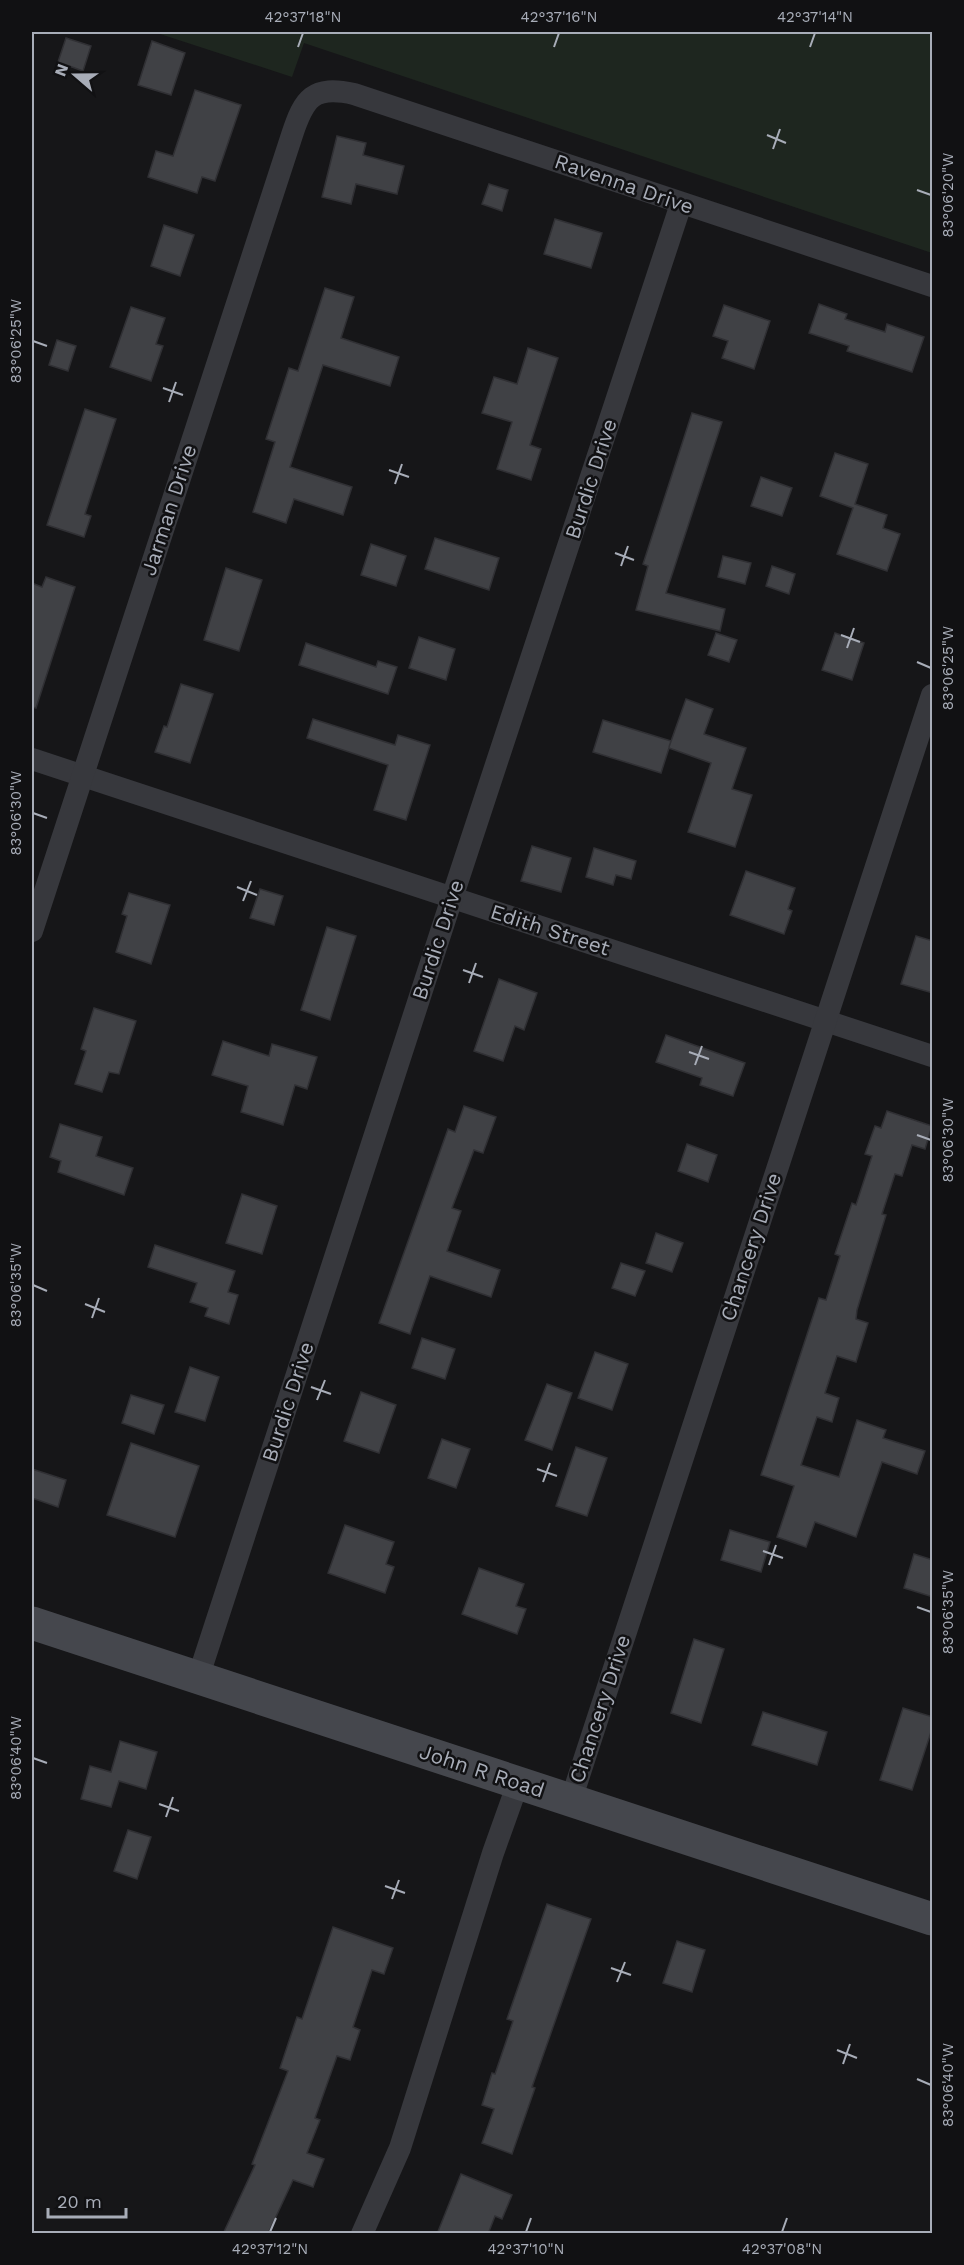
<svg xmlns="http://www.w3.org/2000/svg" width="964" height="2265" font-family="'Work Sans',sans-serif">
  <rect width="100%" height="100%" fill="#161618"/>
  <path fill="#1e261f" d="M154,32H932V253L304,43L292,77Z"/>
  <g fill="#404145" stroke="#303034" stroke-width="1.5">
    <path d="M66,38L91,46L83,71L58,62Z"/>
    <path d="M152,41L185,53L171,95L138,85Z"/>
    <path d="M195,90L241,105L215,181L202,177L197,193L148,177L156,151L173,156Z"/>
    <path d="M337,136L366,143L363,155L404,166L397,194L356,184L351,204L322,197Z"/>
    <path d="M489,184L508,190L502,211L482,204Z"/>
    <path d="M555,219L602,233L591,268L544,254Z"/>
    <path d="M164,225L194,235L180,276L151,266Z"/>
    <path d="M325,288L354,297L341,338L399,357L390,386L323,365L290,467L352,487L343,515L294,499L286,523L253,512L275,442L266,439L289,368L298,371Z"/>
    <path d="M819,304L847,314L845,319L885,332L887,324L924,337L912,372L847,351L849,346L809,333Z"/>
    <path d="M724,305L770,321L754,369L722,358L728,341L713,336Z"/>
    <path d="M131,307L165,318L156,344L163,346L151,381L110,367Z"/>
    <path d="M57,340L76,346L68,371L49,365Z"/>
    <path d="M528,348L558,358L530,445L541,449L531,480L497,469L512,422L482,413L494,377L517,384Z"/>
    <path d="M85,409L116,419L85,514L91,516L84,537L47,525Z"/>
    <path d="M692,413L722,422L666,593L725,609L720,631L636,610L648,566L643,564Z"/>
    <path d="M835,453L868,464L855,504L887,515L883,528L900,534L887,571L837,554L853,508L820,496Z"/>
    <path d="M761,477L792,488L782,516L751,506Z"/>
    <path d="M435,538L499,558L489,590L425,569Z"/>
    <path d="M371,544L406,556L396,586L361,575Z"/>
    <path d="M723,556L751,563L745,584L718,577Z"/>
    <path d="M772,566L795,574L789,594L766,586Z"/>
    <path d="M226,568L262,580L239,651L204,640Z"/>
    <path d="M46,577L75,587L36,708L32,707V583L42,587Z"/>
    <path d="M716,633L737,640L729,662L708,655Z"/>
    <path d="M835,633L864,643L852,680L822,670Z"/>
    <path d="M419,637L455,649L446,680L409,668Z"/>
    <path d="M306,643L376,667L378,661L397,667L388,694L299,665Z"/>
    <path d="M181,684L213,694L190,763L155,752L164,726L167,727Z"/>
    <path d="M686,699L713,709L704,734L746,748L732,789L752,795L735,847L688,832L711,763L669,748L661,773L593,752L603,720L671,741L669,747Z"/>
    <path d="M313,719L395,745L398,735L430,745L406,820L374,810L388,765L307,738Z"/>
    <path d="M532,846L571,858L561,892L521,881Z"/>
    <path d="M594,848L636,861L631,879L616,875L613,885L586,877Z"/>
    <path d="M746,871L795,888L788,909L792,911L784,934L730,915Z"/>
    <path d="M260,889L283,896L274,925L250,918Z"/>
    <path d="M129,893L170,905L151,964L116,952L127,916L122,914Z"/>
    <path d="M327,927L356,936L330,1020L301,1010Z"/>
    <path d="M916,936L933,941V993L901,984Z"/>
    <path d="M499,979L537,993L524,1030L515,1026L503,1061L474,1051Z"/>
    <path d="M94,1008L136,1021L119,1074L109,1072L102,1092L75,1084L86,1051L81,1049Z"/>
    <path d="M666,1035L745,1063L733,1096L700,1085L702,1078L656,1062Z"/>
    <path d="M223,1041L269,1056L272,1044L317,1057L307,1089L295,1085L283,1125L241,1112L248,1086L212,1075Z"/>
    <path d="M464,1106L496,1117L483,1153L474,1150L452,1208L461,1211L447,1251L500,1270L491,1297L430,1276L410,1334L379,1323L448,1129L455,1132Z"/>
    <path d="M887,1111L932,1126L925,1149L912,1145L902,1176L895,1174L882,1214L886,1215L857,1310L856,1319L868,1323L856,1362L837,1356L825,1393L839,1398L832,1422L817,1417L801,1465L839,1477L857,1420L886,1430L883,1438L925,1451L917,1474L882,1462L856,1537L815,1522L806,1547L777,1537L794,1486L761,1475L819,1298L826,1300L840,1256L835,1254L852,1203L856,1205L872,1156L865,1154L875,1126L881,1128Z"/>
    <path d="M60,1124L102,1137L96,1156L133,1168L124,1195L58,1172L61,1161L50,1157Z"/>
    <path d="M687,1144L717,1155L708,1182L678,1171Z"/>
    <path d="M242,1194L277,1206L262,1254L226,1243Z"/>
    <path d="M656,1233L683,1243L672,1272L646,1263Z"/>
    <path d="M155,1245L235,1271L228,1292L238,1295L229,1324L205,1316L208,1308L190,1302L197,1283L148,1267Z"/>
    <path d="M621,1263L645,1271L635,1296L612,1288Z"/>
    <path d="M422,1338L455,1349L445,1379L412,1368Z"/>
    <path d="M595,1352L628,1364L612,1410L578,1398Z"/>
    <path d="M190,1367L219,1377L205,1421L175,1412Z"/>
    <path d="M547,1384L572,1393L552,1450L525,1440Z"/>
    <path d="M361,1392L396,1405L379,1453L344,1441Z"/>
    <path d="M131,1395L164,1405L154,1434L122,1423Z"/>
    <path d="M442,1439L470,1449L456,1488L428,1478Z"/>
    <path d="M131,1443L199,1466L175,1537L107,1515Z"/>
    <path d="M576,1447L607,1458L587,1516L556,1506Z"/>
    <path d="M32,1469L66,1480L58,1507L32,1498Z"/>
    <path d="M345,1525L394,1542L386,1564L394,1567L385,1593L328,1573Z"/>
    <path d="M730,1530L770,1542L761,1572L721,1560Z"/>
    <path d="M914,1554L933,1560V1597L904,1588Z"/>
    <path d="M479,1568L524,1584L516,1606L526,1609L517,1634L462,1614Z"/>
    <path d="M694,1639L724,1649L701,1723L671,1713Z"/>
    <path d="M903,1708L933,1717V1726L912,1790L880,1780Z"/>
    <path d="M763,1712L827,1732L817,1765L752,1745Z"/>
    <path d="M120,1741L157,1752L146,1789L119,1781L111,1807L81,1799L90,1766L111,1772Z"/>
    <path d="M128,1830L151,1837L137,1879L114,1871Z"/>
    <path d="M547,1904L591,1919L532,2087L535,2088L512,2154L482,2143L494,2109L482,2105L492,2073L495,2074L513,2021L507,2019Z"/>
    <path d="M333,1927L393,1948L384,1974L372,1970L353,2027L360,2030L350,2060L337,2056L315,2118L320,2120L307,2153L324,2159L313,2187L293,2180L268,2234H223L255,2165L252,2164L288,2071L280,2068L297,2017L302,2019Z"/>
    <path d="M677,1941L705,1950L692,1992L663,1983Z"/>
    <path d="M461,2174L512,2195L502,2219L495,2216L488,2234H437Z"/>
  </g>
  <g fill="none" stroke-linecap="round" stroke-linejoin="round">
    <g stroke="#37383d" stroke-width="22">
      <path d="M32,759L932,1056"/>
      <path d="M32,931L292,135C304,98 313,85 354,94L932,286"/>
      <path d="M198,1678L452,898L681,204"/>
      <path d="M571,1800L932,695"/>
      <path d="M362,2234L400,2148L493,1853L518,1783"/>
    </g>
    <path stroke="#45474d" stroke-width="33" d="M32,1623L932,1919"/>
  </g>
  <path fill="none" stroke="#a8adb8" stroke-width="2" d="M298,47L303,33M554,47L559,33M810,47L815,33M767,135L786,143M773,149L780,129M917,190L931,195M33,341L47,346M163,388L183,395M169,402L176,382M389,470L409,477M395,484L402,464M615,553L634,560M621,566L628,546M841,635L860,642M847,648L854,628M917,662L931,668M33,813L47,818M237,887L257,895M243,901L251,881M463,970L483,977M469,983L476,963M689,1052L709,1059M695,1065L702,1046M917,1135L931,1140M33,1285L47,1291M85,1304L105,1312M92,1318L99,1298M311,1387L331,1394M317,1400L325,1380M537,1469L557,1476M543,1482L550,1463M763,1551L783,1558M769,1565L776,1545M917,1607L931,1612M33,1758L47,1763M159,1804L179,1811M166,1817L173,1797M385,1886L405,1893M392,1899L399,1880M611,1968L631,1975M617,1982L625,1962M837,2050L857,2058M843,2064L850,2044M917,2079L931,2085M270,2232L276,2218M526,2232L531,2218M782,2232L787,2218"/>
  <g text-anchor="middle" stroke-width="5" stroke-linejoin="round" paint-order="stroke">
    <g font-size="21" fill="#a8adb8" stroke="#111113">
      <text transform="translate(624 184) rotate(19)" y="7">Ravenna Drive</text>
      <text transform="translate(591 479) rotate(-72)" y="7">Burdic Drive</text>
      <text transform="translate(169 510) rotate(-72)" y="7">Jarman Drive</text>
      <text transform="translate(550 930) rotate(18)" y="7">Edith Street</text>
      <text transform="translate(438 940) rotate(-72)" y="7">Burdic Drive</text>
      <text transform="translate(751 1247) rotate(-72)" y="7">Chancery Drive</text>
      <text transform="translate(288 1402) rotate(-72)" y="7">Burdic Drive</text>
      <text transform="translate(600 1709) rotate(-72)" y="7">Chancery Drive</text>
      <text transform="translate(482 1771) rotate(18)" y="7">John R Road</text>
    </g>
  </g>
  <rect width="964" height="2265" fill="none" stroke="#111113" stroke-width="66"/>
  <g transform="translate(75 75) rotate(290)" stroke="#111113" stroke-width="4.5" paint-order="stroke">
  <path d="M0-4.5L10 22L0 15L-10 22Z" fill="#a8adb8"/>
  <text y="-9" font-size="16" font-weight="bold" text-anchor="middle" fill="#a8adb8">N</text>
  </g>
  <path d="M48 2208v9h78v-9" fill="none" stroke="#a8adb8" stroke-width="3"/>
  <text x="57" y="2208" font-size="18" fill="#a8adb8" stroke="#111113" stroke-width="4.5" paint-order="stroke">20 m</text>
  <rect x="33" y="33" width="898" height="2199" fill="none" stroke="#a8adb8" stroke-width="2"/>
  <g font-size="15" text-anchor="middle" fill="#a8adb8">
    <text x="303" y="22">42°37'18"N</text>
    <text x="559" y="22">42°37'16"N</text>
    <text x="815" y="22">42°37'14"N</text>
    <text transform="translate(948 195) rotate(-90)" y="5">83°06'20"W</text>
    <text transform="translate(16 341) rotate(-90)" y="5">83°06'25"W</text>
    <text transform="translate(948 668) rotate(-90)" y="5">83°06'25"W</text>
    <text transform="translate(16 813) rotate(-90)" y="5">83°06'30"W</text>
    <text transform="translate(948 1140) rotate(-90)" y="5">83°06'30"W</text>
    <text transform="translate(16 1285) rotate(-90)" y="5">83°06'35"W</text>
    <text transform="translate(948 1612) rotate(-90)" y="5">83°06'35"W</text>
    <text transform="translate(16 1758) rotate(-90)" y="5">83°06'40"W</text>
    <text transform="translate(948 2085) rotate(-90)" y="5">83°06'40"W</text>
    <text x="270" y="2254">42°37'12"N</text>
    <text x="526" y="2254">42°37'10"N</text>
    <text x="782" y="2254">42°37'08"N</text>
  </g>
</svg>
